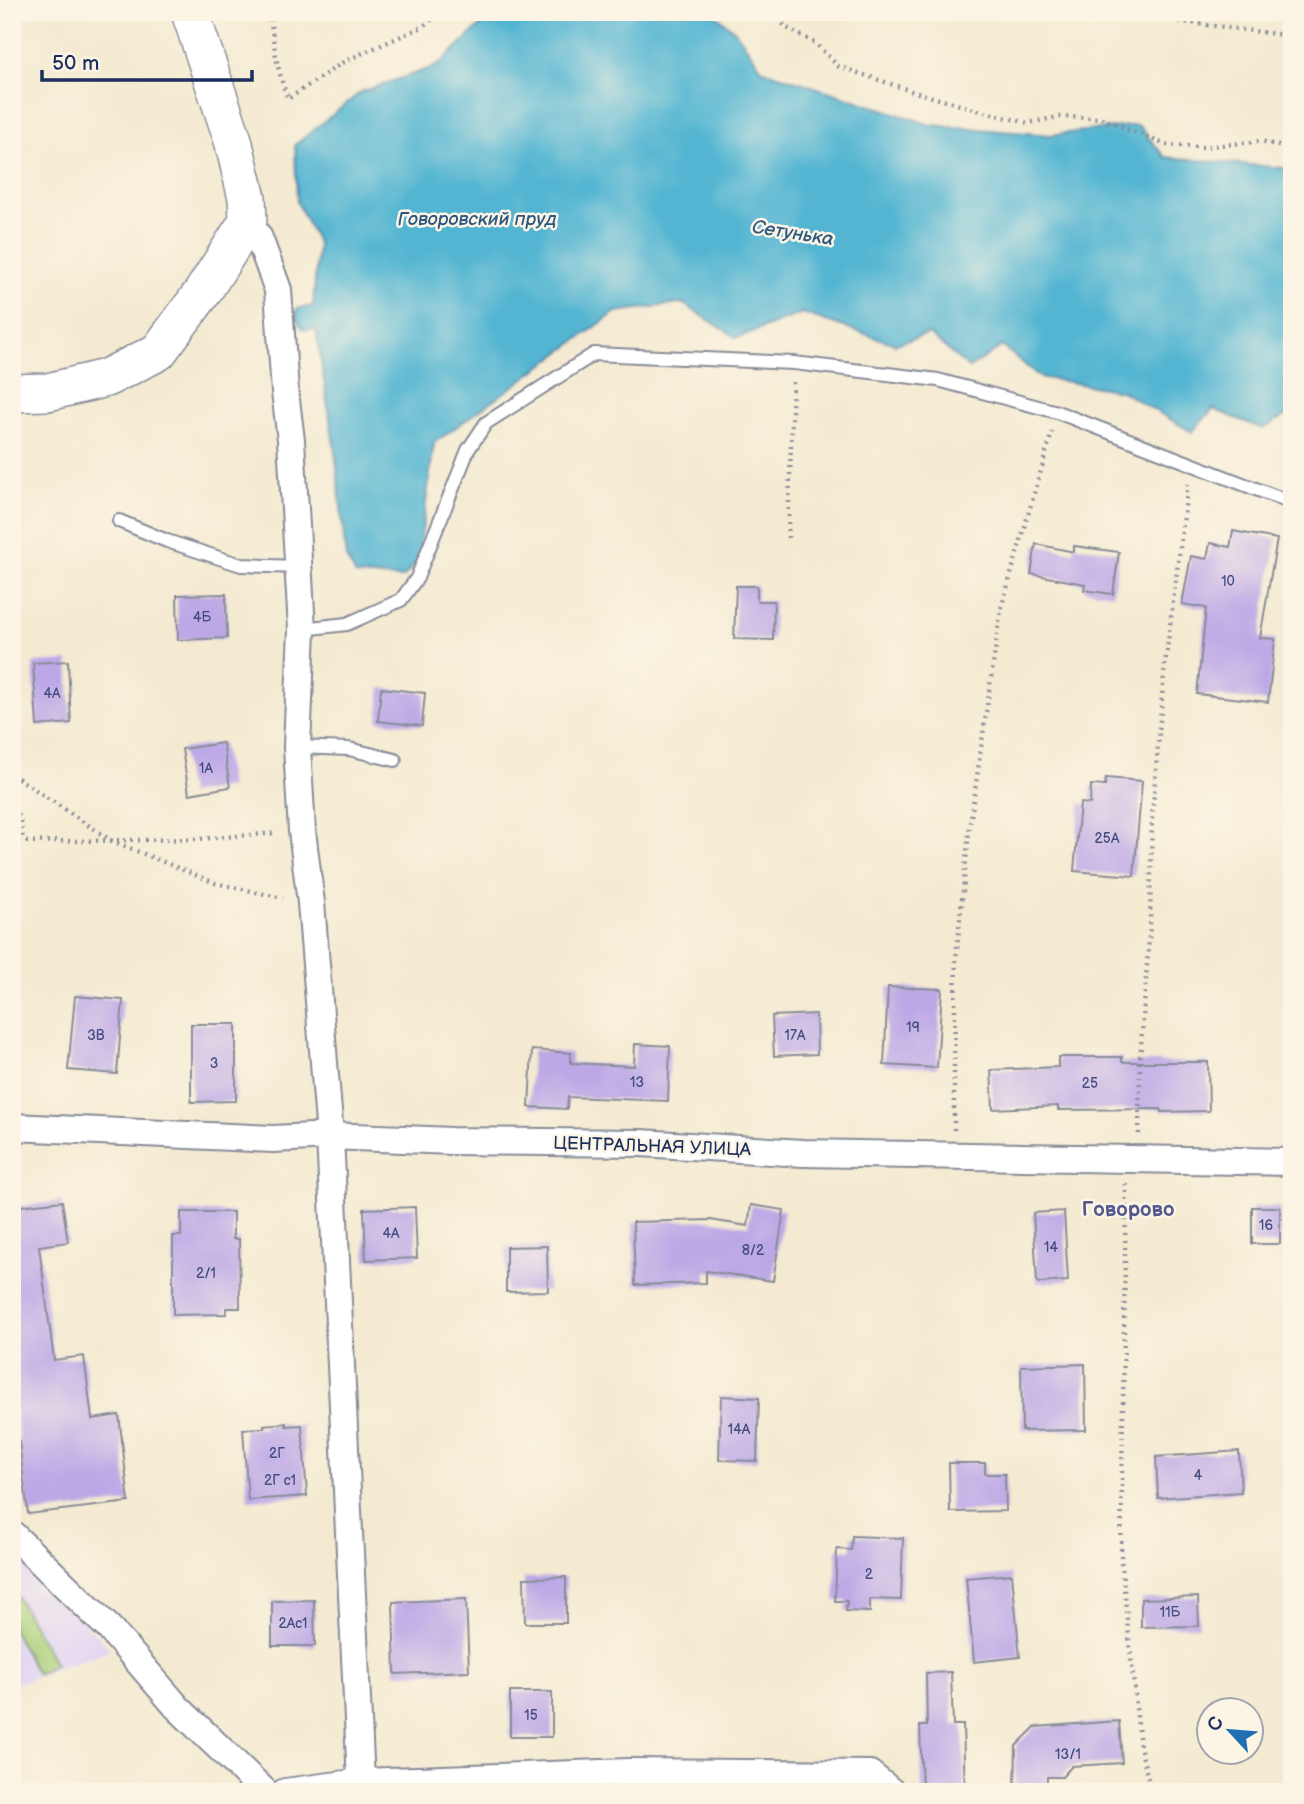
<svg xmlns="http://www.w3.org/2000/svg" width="1304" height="1804" font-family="'Balsamiq Sans',sans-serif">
  <rect width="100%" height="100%" fill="#fcf5e5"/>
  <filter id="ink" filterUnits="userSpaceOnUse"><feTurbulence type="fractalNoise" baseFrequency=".0143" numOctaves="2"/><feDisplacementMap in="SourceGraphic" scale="14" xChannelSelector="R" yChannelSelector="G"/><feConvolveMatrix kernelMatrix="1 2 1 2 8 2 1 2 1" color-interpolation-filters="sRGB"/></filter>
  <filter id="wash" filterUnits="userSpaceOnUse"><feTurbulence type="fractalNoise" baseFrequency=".00686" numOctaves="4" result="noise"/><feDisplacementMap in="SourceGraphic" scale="28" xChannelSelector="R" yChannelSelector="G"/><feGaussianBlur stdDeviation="1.57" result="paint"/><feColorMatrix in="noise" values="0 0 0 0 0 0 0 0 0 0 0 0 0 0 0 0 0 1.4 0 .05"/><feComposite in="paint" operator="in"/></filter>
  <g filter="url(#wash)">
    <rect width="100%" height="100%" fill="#f4ead1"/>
    <path fill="#e0d4f4" d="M12,1544L110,1650L12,1685Z"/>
    <path fill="#a9cf78" stroke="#627f6b" stroke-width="2" d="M12,1588L55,1664L37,1674L12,1629Z"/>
    <path fill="#53b5d2" stroke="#377298" stroke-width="2" d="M495,12H712L736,32L763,70L931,125L1050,135L1138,125L1165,157L1283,168L1292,175V420L1286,415L1263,429L1213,409L1192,432L1121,391L1040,377L1002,346L969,368L929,334L895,344L802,313L737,338L682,303L616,312L434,443L418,561L403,578L356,575L346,558L336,458L316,329L303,330L297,320L296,309L313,306L318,244L297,202L295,145L361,92L437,66Z"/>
    <g id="blocks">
      <g fill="#bca8e6">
        <path d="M1233,531L1277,539L1260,638L1275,639L1268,702L1197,694L1206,608L1182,604L1191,556L1207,559L1210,543L1230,547Z"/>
        <path d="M1036,544L1074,552V546L1119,552L1113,594L1084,590L1085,584L1031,574Z"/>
        <path d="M736,586H757V601H774L773,640L734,639Z"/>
        <path d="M226,594L227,638L178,640L177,595Z"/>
        <path d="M68,661L71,723L37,726L33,663Z"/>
        <path d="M381,688L425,693L422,726L378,721Z"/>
        <path d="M223,743L230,787L189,794L182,749Z"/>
        <path d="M1106,778L1142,781L1134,876L1074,871L1080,803L1090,804L1091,785L1105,786Z"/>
        <path d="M888,987L942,989L937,1068L884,1065Z"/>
        <path d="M75,996L123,1000L117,1074L68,1070Z"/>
        <path d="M816,1014L817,1054L774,1056L772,1016Z"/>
        <path d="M191,1024H236V1101L191,1102Z"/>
        <path d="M635,1044L670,1046L668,1101L568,1097L567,1109L529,1107L532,1050L571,1053V1063L634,1066Z"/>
        <path d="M1058,1057H1122V1062H1208L1209,1111L1161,1112V1109L1058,1110V1106L993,1109L991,1070L1058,1067Z"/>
        <path d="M62,1201L68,1242L39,1246L54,1360L84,1356L92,1419L119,1415L129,1502L28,1514L15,1408H12V1207Z"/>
        <path d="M751,1205L784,1210L773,1281L706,1271V1283L635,1285L633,1222L710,1220L748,1226Z"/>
        <path d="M415,1207L417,1258L366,1260L364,1209Z"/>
        <rect x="1252" y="1207" width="28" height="37"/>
        <path d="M1064,1211L1068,1281L1037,1283L1033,1213Z"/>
        <path d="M181,1212H233V1239H239L240,1308H226V1314L173,1315V1236H181Z"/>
        <path d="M547,1246L548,1291L506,1292V1247Z"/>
        <path d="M1085,1364L1086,1430L1022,1431L1021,1366Z"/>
        <path d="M721,1396L759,1398L757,1461L719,1460Z"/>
        <path d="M286,1423V1426L302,1425L307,1496L248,1500L243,1429L264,1428V1425Z"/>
        <path d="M1239,1451L1241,1492L1158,1498L1156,1457Z"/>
        <path d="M949,1463H985V1474H1005L1006,1511L950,1512Z"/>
        <path d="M852,1536L903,1538L901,1600L870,1599V1612L846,1611L847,1601H835L837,1549L851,1550Z"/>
        <path d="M1012,1574L1020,1657L974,1662L966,1578Z"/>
        <path d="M566,1577V1623H525L524,1578Z"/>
        <path d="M1198,1597L1199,1626L1141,1627V1599Z"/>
        <path d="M466,1599L469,1671L395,1674L393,1602Z"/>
        <path d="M314,1600L315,1646H272V1601Z"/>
        <path d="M951,1672L953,1725H963L965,1792H922L920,1726H927L926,1673Z"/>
        <rect x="510" y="1692" width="42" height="45"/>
        <path d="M1119,1721L1122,1763L1072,1766L1062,1777H1047V1792H1015L1016,1746L1035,1727Z"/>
      </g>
    </g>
  </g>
  <g filter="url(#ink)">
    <use href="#blocks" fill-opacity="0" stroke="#888c98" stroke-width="2"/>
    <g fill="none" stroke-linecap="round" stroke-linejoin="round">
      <g stroke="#888c98" stroke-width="16">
        <g id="lane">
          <path d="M119,521L167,541L241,565L299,567"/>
          <path d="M302,629L347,624L401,600L417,578L468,450L486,423L594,354L794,363L938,380L1057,412L1292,503"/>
          <path d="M297,747L349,749L395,760"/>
        </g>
      </g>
      <g stroke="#888c98" stroke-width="30">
        <g id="street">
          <path d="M248,221L259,238L278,290L285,392L291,440L302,629L297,747L302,831L311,903L330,1136L361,1782L355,1792"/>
          <path d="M12,1127L273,1139L330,1136L452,1141L641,1143L803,1153L1292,1162"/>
          <path d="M12,1534L110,1629L177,1707L265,1792"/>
          <path d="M285,1792L361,1782L629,1772L870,1774L892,1792"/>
        </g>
      </g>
      <g stroke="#888c98" stroke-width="40">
        <path id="secondary" d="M12,393L48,392L106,378L158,352L202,293L248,221L247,198L233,140L190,12"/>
      </g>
      <g stroke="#888c98" stroke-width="4.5" stroke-dasharray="2 5" stroke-linecap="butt">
        <path d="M270,12C273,42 277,71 288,99L345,61L422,27L441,12"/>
        <path d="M775,12L785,27L815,43L838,66L911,91L988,113L1028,123L1058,117L1100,118L1166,145L1203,147L1262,141L1292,150"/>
        <path d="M1138,12L1183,22L1292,36"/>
        <path d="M788,538L793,381"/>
        <path d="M12,774L112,841L215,883L283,898"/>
        <path d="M12,811L20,817L23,841"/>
        <path d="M12,842L199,839L277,833"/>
        <path d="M954,1130V1062L956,958L969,832L1001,609L1052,432"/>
        <path d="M1139,1134L1140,1060L1150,925L1152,817L1164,673L1188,484"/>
        <path d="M1126,1184L1121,1559L1140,1746L1151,1792"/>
      </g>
      <use href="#lane" stroke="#fff" stroke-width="12"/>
      <use href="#street" stroke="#fff" stroke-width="26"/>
      <use href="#secondary" stroke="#fff" stroke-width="37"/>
    </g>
  </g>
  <g text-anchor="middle" stroke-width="5" stroke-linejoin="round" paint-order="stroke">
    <g font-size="14" fill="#434d80">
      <text x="1228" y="586">10</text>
      <text x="202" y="622">4Б</text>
      <text x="52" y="698">4А</text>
      <text x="206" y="773">1А</text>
      <text x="1107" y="843">25А</text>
      <text x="913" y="1032">19</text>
      <text x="96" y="1040">3В</text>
      <text x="795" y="1040">17А</text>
      <text x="214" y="1068">3</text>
      <text x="637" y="1087">13</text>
      <text x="1090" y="1088">25</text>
      <text x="1266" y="1230">16</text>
      <text x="391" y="1238">4А</text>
      <text x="1051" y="1252">14</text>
      <text x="753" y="1255">8/2</text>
      <text x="206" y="1278">2/1</text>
      <text x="739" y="1434">14А</text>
      <text x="277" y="1458">2Г</text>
      <text x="1198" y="1480">4</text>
      <text x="280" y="1485">2Г с1</text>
      <text x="869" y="1579">2</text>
      <text x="1170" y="1617">11Б</text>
      <text x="293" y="1628">2Ас1</text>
      <text x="531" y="1720">15</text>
      <text x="1068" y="1759">13/1</text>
    </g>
    <g font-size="18" fill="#1b2f5e" stroke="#fcf5e5">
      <text transform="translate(652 1146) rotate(2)" y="6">ЦЕНТРАЛЬНАЯ УЛИЦА</text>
    </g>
    <g font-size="19" font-style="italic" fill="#2c5781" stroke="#fcf5e5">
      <text x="477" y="225">Говоровский пруд</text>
      <text transform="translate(793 232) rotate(9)" y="7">Сетунька</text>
    </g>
    <g font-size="21" font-weight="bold" fill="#53598e" stroke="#fcf5e5">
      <text x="1128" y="1216">Говорово</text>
    </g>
  </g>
  <rect width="1304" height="1804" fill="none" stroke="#fcf5e5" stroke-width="42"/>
  <g transform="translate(1230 1731) rotate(296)"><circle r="33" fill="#fcf5e5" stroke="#a2a6af" stroke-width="2"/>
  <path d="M0-5L12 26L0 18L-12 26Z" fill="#1f6fb2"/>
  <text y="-10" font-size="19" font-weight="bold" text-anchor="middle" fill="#1b2f5e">С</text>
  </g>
  <path d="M42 70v10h210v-10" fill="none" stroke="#1b2f5e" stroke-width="3.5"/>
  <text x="52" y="70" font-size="21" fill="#1b2f5e" stroke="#fcf5e5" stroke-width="5" paint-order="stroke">50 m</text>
</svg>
